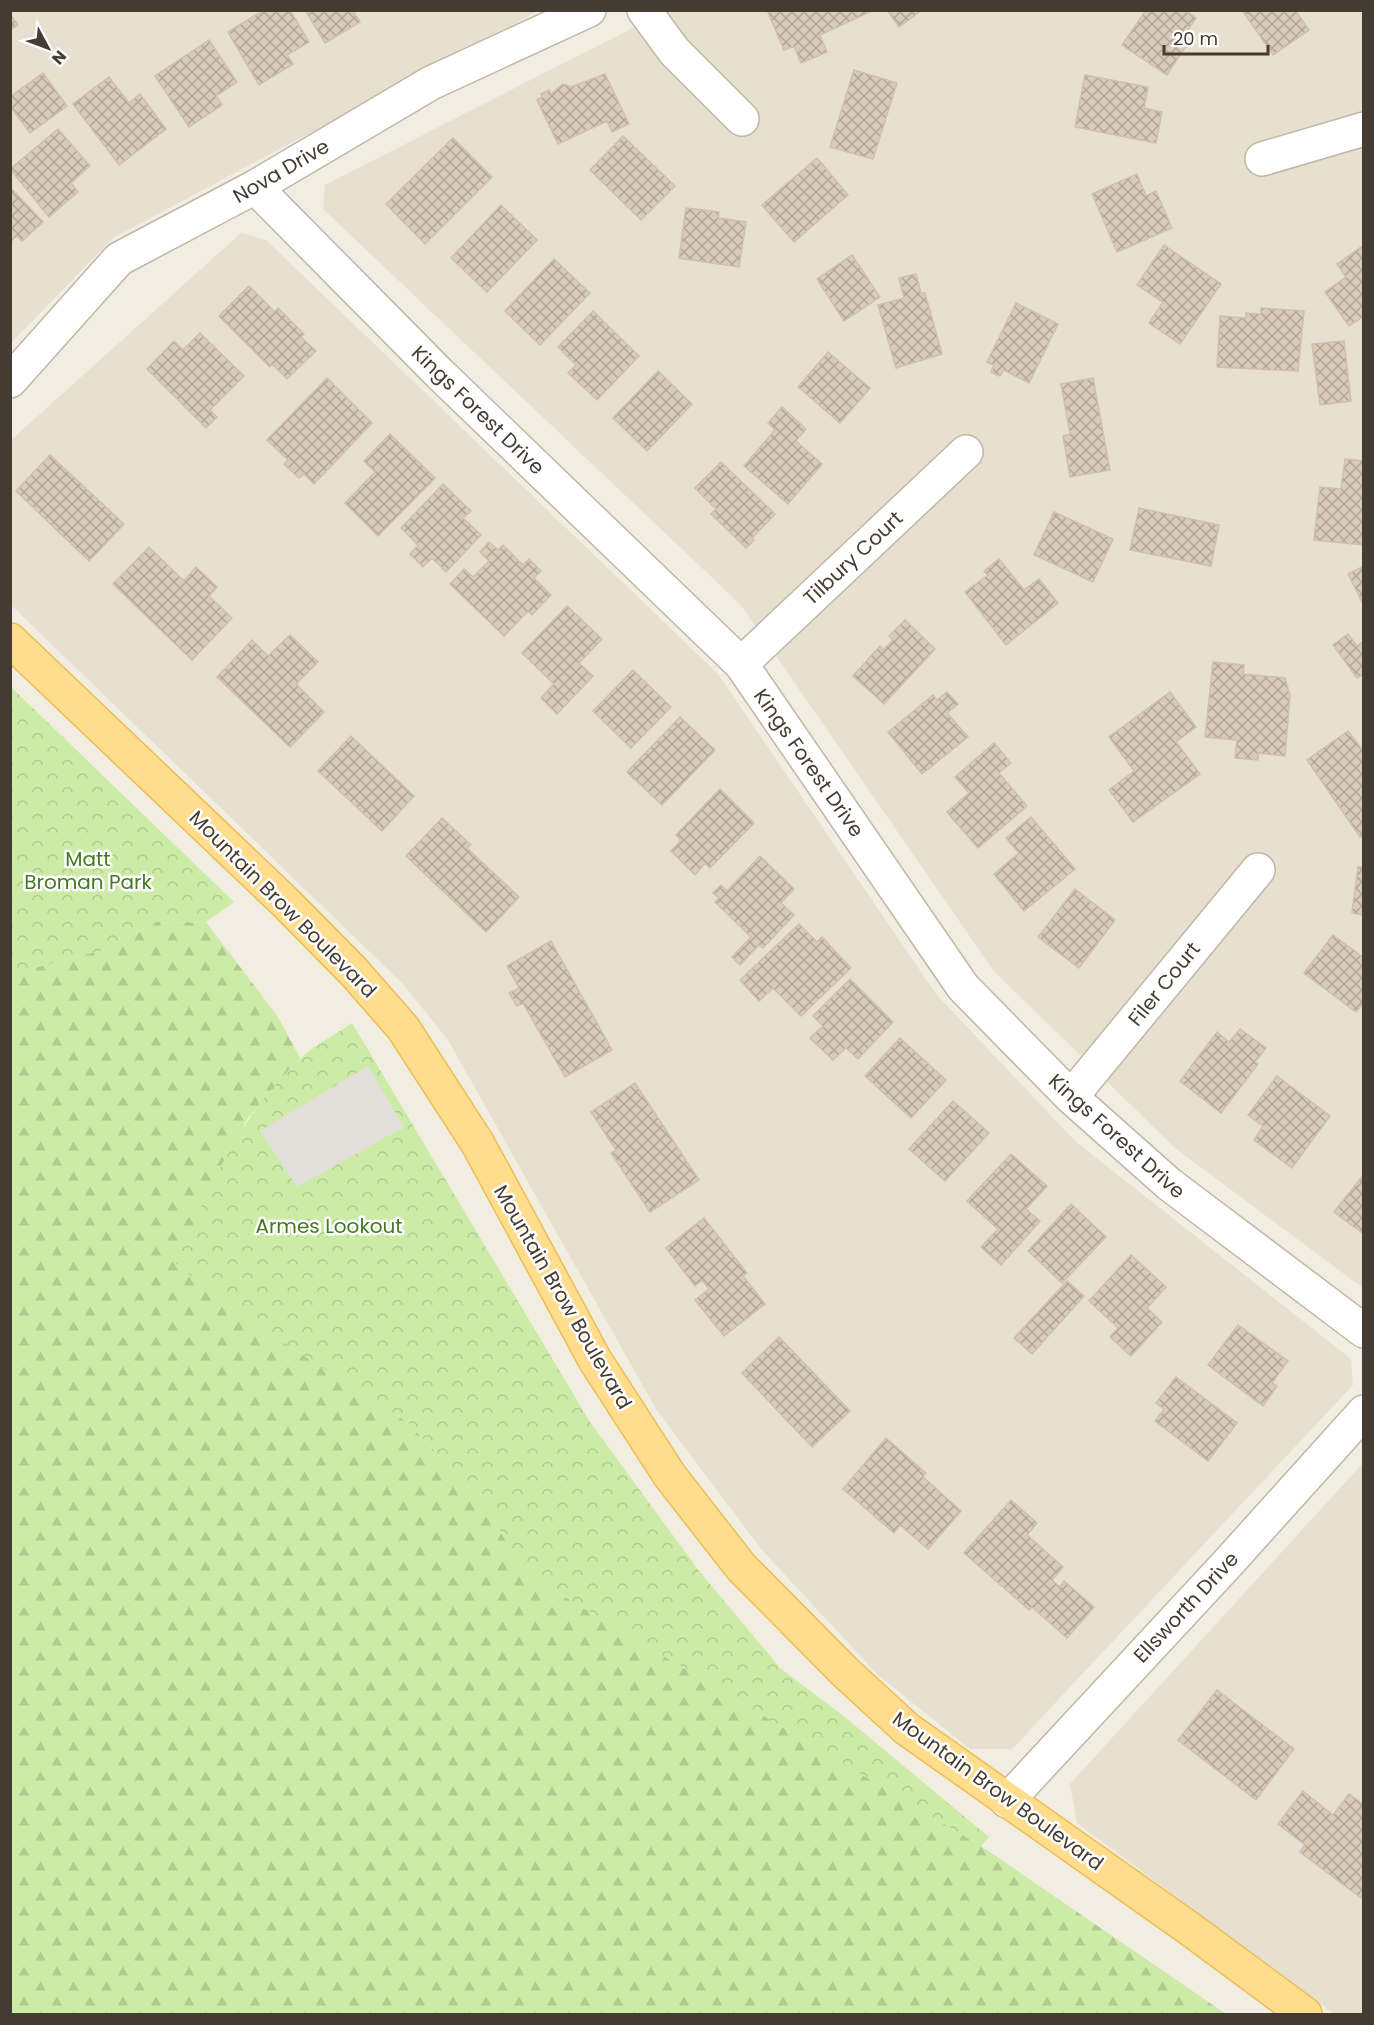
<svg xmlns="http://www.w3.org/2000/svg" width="1374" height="2025" font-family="Poppins,sans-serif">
	<defs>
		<pattern id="forest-firs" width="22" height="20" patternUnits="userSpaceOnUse" patternTransform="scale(1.5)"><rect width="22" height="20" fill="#cceba6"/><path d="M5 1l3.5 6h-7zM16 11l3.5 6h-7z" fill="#b0ca8f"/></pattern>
		<pattern id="park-crowns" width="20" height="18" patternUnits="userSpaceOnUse" patternTransform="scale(1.5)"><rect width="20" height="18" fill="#cceba6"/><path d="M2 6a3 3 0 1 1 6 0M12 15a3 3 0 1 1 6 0" fill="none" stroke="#b0ca8f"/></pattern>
		<pattern id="building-cross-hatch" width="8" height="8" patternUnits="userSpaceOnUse" patternTransform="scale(1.5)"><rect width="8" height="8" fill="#d8cbb9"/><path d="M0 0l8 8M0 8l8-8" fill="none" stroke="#b1a697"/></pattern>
	</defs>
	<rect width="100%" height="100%" fill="#f2ede1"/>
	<path fill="#e7dfcf" d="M11 11H538L113 238 11 343Z
		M666 11H1363V1288L1175 1148 993 970 741 605 323 209 325 185Z
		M241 233 266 240 718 674 936 994 1075 1141 1351 1359 1353 1385 1012 1749H970L878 1675 762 1550 656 1409 448 1040 402 983 11 605 10 441Z
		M1363 1463V2014H1334L1077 1823 1070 1784Z"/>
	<path fill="url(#forest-firs)" d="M206 922 278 1017 300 1058 247 1119 176 1264 235 1311 407 1422 478 1496 527 1574 981 1846 1226 2014H11V974L103 950 156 923Z"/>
	<path fill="url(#park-crowns)" d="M10 687H11L234 902 206 922 156 923 103 950 11 974Z
		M352 1023 590 1422 699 1571 781 1669 841 1714 989 1837 981 1846 527 1574 478 1496 407 1422 235 1311 176 1264C209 1188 238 1118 299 1060 314 1045 335 1035 352 1023Z"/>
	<path fill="#e2dfdb" d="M368 1066 404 1127 297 1187 260 1131Z"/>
	<path fill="url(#building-cross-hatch)" stroke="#d0c0a9" stroke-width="1.5" d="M264 10H290L309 42 287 55 293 64 259 85 228 32Z
		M305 10H357L354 13 360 22 325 43Z
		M767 10H869L870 12 820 35 827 52 801 63 794 46 784 50Z
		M887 10H922L899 27Z
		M1146 10H1185L1196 18 1184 36 1190 40 1167 75 1122 45Z
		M1242 10H1295L1309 30 1273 55Z
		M10 14 18 25 10 30Z
		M209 40 237 82 216 96 222 105 189 127 155 76Z
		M854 70 897 83 873 159 830 147Z
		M43 73 67 106 30 133 10 106V97Z
		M605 74 629 124 612 132 607 121 558 144 537 100 542 97 541 94 549 90 551 94 563 84 571 87Z
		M1085 75 1148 87 1144 108 1162 112 1156 143 1075 127Z
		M109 77 129 103 140 94 166 129 119 165 73 104Z
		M58 129 90 166 71 183 78 192 49 217 10 169Z
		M623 136 675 186 641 220 590 170Z
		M453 138 492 177 425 244 386 204Z
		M817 158 848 195 794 242 762 205Z
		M1137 174 1146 196 1156 191 1172 228 1117 252 1092 194Z
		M10 187 43 222 22 241 17 236 10 242Z
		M501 205 537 240 487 292 451 258Z
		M686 208 719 212 718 218 746 222 739 267 679 258Z
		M1164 245 1221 284 1180 344 1149 323 1163 302 1137 285Z
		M1364 245V316L1349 326 1325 292 1346 277 1337 264Z
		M852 255 880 297 844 321 817 279Z
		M554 259 590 293 540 345 505 311Z
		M916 274 921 293H925L942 354 896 368 878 305 904 298 899 278Z
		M249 286 275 312 278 308 304 334 301 337 316 351 287 379 272 364 270 367 219 316Z
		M1016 303 1058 324 1029 383 1004 370 1000 376 991 372 994 365 987 362Z
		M1261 308 1304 311 1298 371 1217 367 1220 316 1246 318V313L1261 314Z
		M593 311 639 356 597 400 568 373 576 365 558 347Z
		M200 333 244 376 210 410 217 417 206 428 147 369 174 341 183 350Z
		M1344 341 1351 401 1320 405 1312 344Z
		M828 352 870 388 840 423 798 387Z
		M658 371 692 404 647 451 613 418Z
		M327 378 372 423 314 484 304 474 299 478 284 464 288 460 267 440Z
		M1093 378 1110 470 1070 477 1063 436 1070 434 1061 384Z
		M782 407 806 429 796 441 822 464 788 504 744 466 775 430 768 423Z
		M390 434 435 478 378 536 345 503 375 472 364 461Z
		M50 455 124 524 89 561 16 491Z
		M1345 459 1364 461V545L1314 540 1320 487 1341 489Z
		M721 462 775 514 752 538 754 540 746 548 711 514 716 509 695 488Z
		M443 484 471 511 463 518 481 535 446 572 432 558 423 567 410 554 418 545 401 528Z
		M1139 508 1219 525 1211 566 1130 550Z
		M1054 512 1113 539 1093 582 1034 555Z
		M489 542 498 550 503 545 523 565 529 559 541 571 534 578 551 595 532 615 528 611 504 636 450 584 464 569 473 577 489 561 480 552Z
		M149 547 184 581 196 567 217 587 209 596 232 618 192 660 113 584Z
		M999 559 1024 590 1039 579 1058 603 1006 645 965 592 988 575 984 571Z
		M1364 566V606L1348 574Z
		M567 606 602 639 579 663 593 676 557 714 541 698 554 684 522 653Z
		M905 620 935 649 884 704 853 676 880 646 883 650 893 640 889 636Z
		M1348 634 1357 646 1364 641V674L1357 678 1333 645Z
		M290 635 318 662 296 684 324 712 290 747 217 677 252 640 268 656Z
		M1213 662 1244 665 1243 674 1285 678 1290 695 1285 756 1258 753V760L1235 758 1237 740 1205 737Z
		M633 670 671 707 631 748 593 711Z
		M947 692 958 704 947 713 968 737 922 774 888 732 933 695 937 700Z
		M1170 692 1196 727 1176 742 1200 774 1133 822 1109 790 1134 771 1109 737Z
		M680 717 715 750 662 805 627 772Z
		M1348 731 1364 752V834L1360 837 1307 760Z
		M351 736 414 796 382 831 318 771Z
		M994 743 1011 763 999 773 1027 806 978 848 947 812 969 793 955 777Z
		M720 789 754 823 710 868 705 863 695 875 671 851 681 840 676 835Z
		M1031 817 1075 869 1024 911 994 874 1019 853 1006 838Z
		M442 818 471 845 467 848 519 897 486 932 406 856Z
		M760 856 794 889 781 903 794 915 763 948 759 945 740 965 732 957 751 937 715 902 719 898 713 893 721 885 727 891Z
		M1358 867H1364V915L1352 913Z
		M1075 889 1115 920 1079 968 1038 937Z
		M799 924 817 942 822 937 851 968 801 1016 773 988 759 1001 740 980Z
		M1333 935 1364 958V1002L1356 1012 1304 973Z
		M551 941 612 1050 565 1077 523 1003 517 1006 509 993 519 988 507 966Z
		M850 979 893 1022 858 1059 846 1048 833 1060 810 1038 823 1026 813 1016Z
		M1240 1029 1266 1048 1255 1062 1258 1064 1221 1113 1180 1081 1217 1032 1229 1042Z
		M900 1038 946 1080 911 1118 865 1076Z
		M1277 1076 1330 1116 1292 1168 1254 1140 1263 1126 1248 1115Z
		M635 1083 699 1180 650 1212 611 1153 616 1150 591 1112Z
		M953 1101 989 1133 945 1181 909 1149Z
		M1011 1154 1047 1186 1026 1209 1040 1221 1001 1265 981 1247 998 1229 967 1201Z
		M1364 1174V1234L1334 1212Z
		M1071 1204 1106 1237 1062 1283 1028 1251Z
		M704 1218 747 1273 743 1276 765 1304 724 1336 695 1300 709 1289 702 1280 695 1286 666 1248Z
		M1131 1255 1166 1287 1147 1308 1162 1322 1131 1356 1110 1337 1118 1328 1089 1301Z
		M1067 1281 1084 1296 1032 1354 1014 1338Z
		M1238 1325 1288 1361 1272 1383 1277 1386 1263 1406 1208 1365Z
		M779 1337 850 1411 812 1447 742 1373Z
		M1176 1377 1237 1423 1208 1461 1155 1421 1164 1409 1156 1403Z
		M886 1438 926 1473 923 1477 961 1511 928 1549 900 1525 894 1533 843 1489Z
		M1011 1500 1037 1523 1027 1535 1063 1567 1052 1580 1060 1587 1064 1581 1094 1607 1067 1638 1032 1607 1029 1610 964 1553Z
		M1217 1690 1294 1749 1256 1800 1178 1740Z
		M1303 1791 1333 1815 1349 1794 1364 1805V1900L1300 1852 1305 1845 1278 1824Z"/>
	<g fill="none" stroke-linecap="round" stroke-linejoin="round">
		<defs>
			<path id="minor" d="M644 10 674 51 742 119
				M1262 159 1364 129
				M255 187 440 374 741 664 963 987 1071 1097 1169 1184 1364 1331
				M10 381 119 259 255 187 431 83 589 10
				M741 664 966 452
				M1071 1097 1258 870
				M1007 1801 1228 1563 1364 1412"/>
			<path id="major" d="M10 640 287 904 354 972 403 1028 478 1144 595 1360 670 1476 741 1567 845 1672 907 1729 1190 1929 1305 2014"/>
		</defs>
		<use href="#minor" stroke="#c1b7a6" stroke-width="36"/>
		<use href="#major" stroke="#ecbd55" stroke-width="36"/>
		<use href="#minor" stroke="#fff" stroke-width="33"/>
		<use href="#major" stroke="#ffdd8d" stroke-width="33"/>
	</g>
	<g text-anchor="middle" stroke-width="5" stroke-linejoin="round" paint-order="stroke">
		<g font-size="20" fill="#443c32" stroke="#fff">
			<text transform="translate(281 171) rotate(-30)" y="7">Nova Drive</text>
			<text transform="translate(478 410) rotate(44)" y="7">Kings Forest Drive</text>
			<text transform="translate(853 558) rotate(-43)" y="7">Tilbury Court</text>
			<text transform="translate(809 763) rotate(55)" y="7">Kings Forest Drive</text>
			<text transform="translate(283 904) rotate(45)" y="7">Mountain Brow Boulevard</text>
			<text transform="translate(1164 984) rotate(-51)" y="7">Filer Court</text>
			<text transform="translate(1117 1136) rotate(42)" y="7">Kings Forest Drive</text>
			<text transform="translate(563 1297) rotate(60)" y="7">Mountain Brow Boulevard</text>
			<text transform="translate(1186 1607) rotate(-47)" y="7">Ellsworth Drive</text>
			<text transform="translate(998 1791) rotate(36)" y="7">Mountain Brow Boulevard</text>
		</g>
		<g font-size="20" fill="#447922" stroke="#fff">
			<text x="88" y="866">Matt<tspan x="88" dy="23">Broman Park</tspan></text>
			<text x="329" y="1233">Armes Lookout</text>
		</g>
	</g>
	<rect width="1374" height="2025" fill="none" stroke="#443c32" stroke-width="24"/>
	<g transform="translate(48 48) rotate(131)" stroke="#ffffff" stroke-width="4.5" paint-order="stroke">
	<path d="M0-4.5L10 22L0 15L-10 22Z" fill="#443c32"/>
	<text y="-9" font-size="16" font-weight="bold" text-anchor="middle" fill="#443c32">N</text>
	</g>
	<path d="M1164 45v9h104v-9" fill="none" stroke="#443c32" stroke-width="3"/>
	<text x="1173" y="45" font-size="18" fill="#443c32" stroke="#ffffff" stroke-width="4.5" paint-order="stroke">20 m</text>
</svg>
